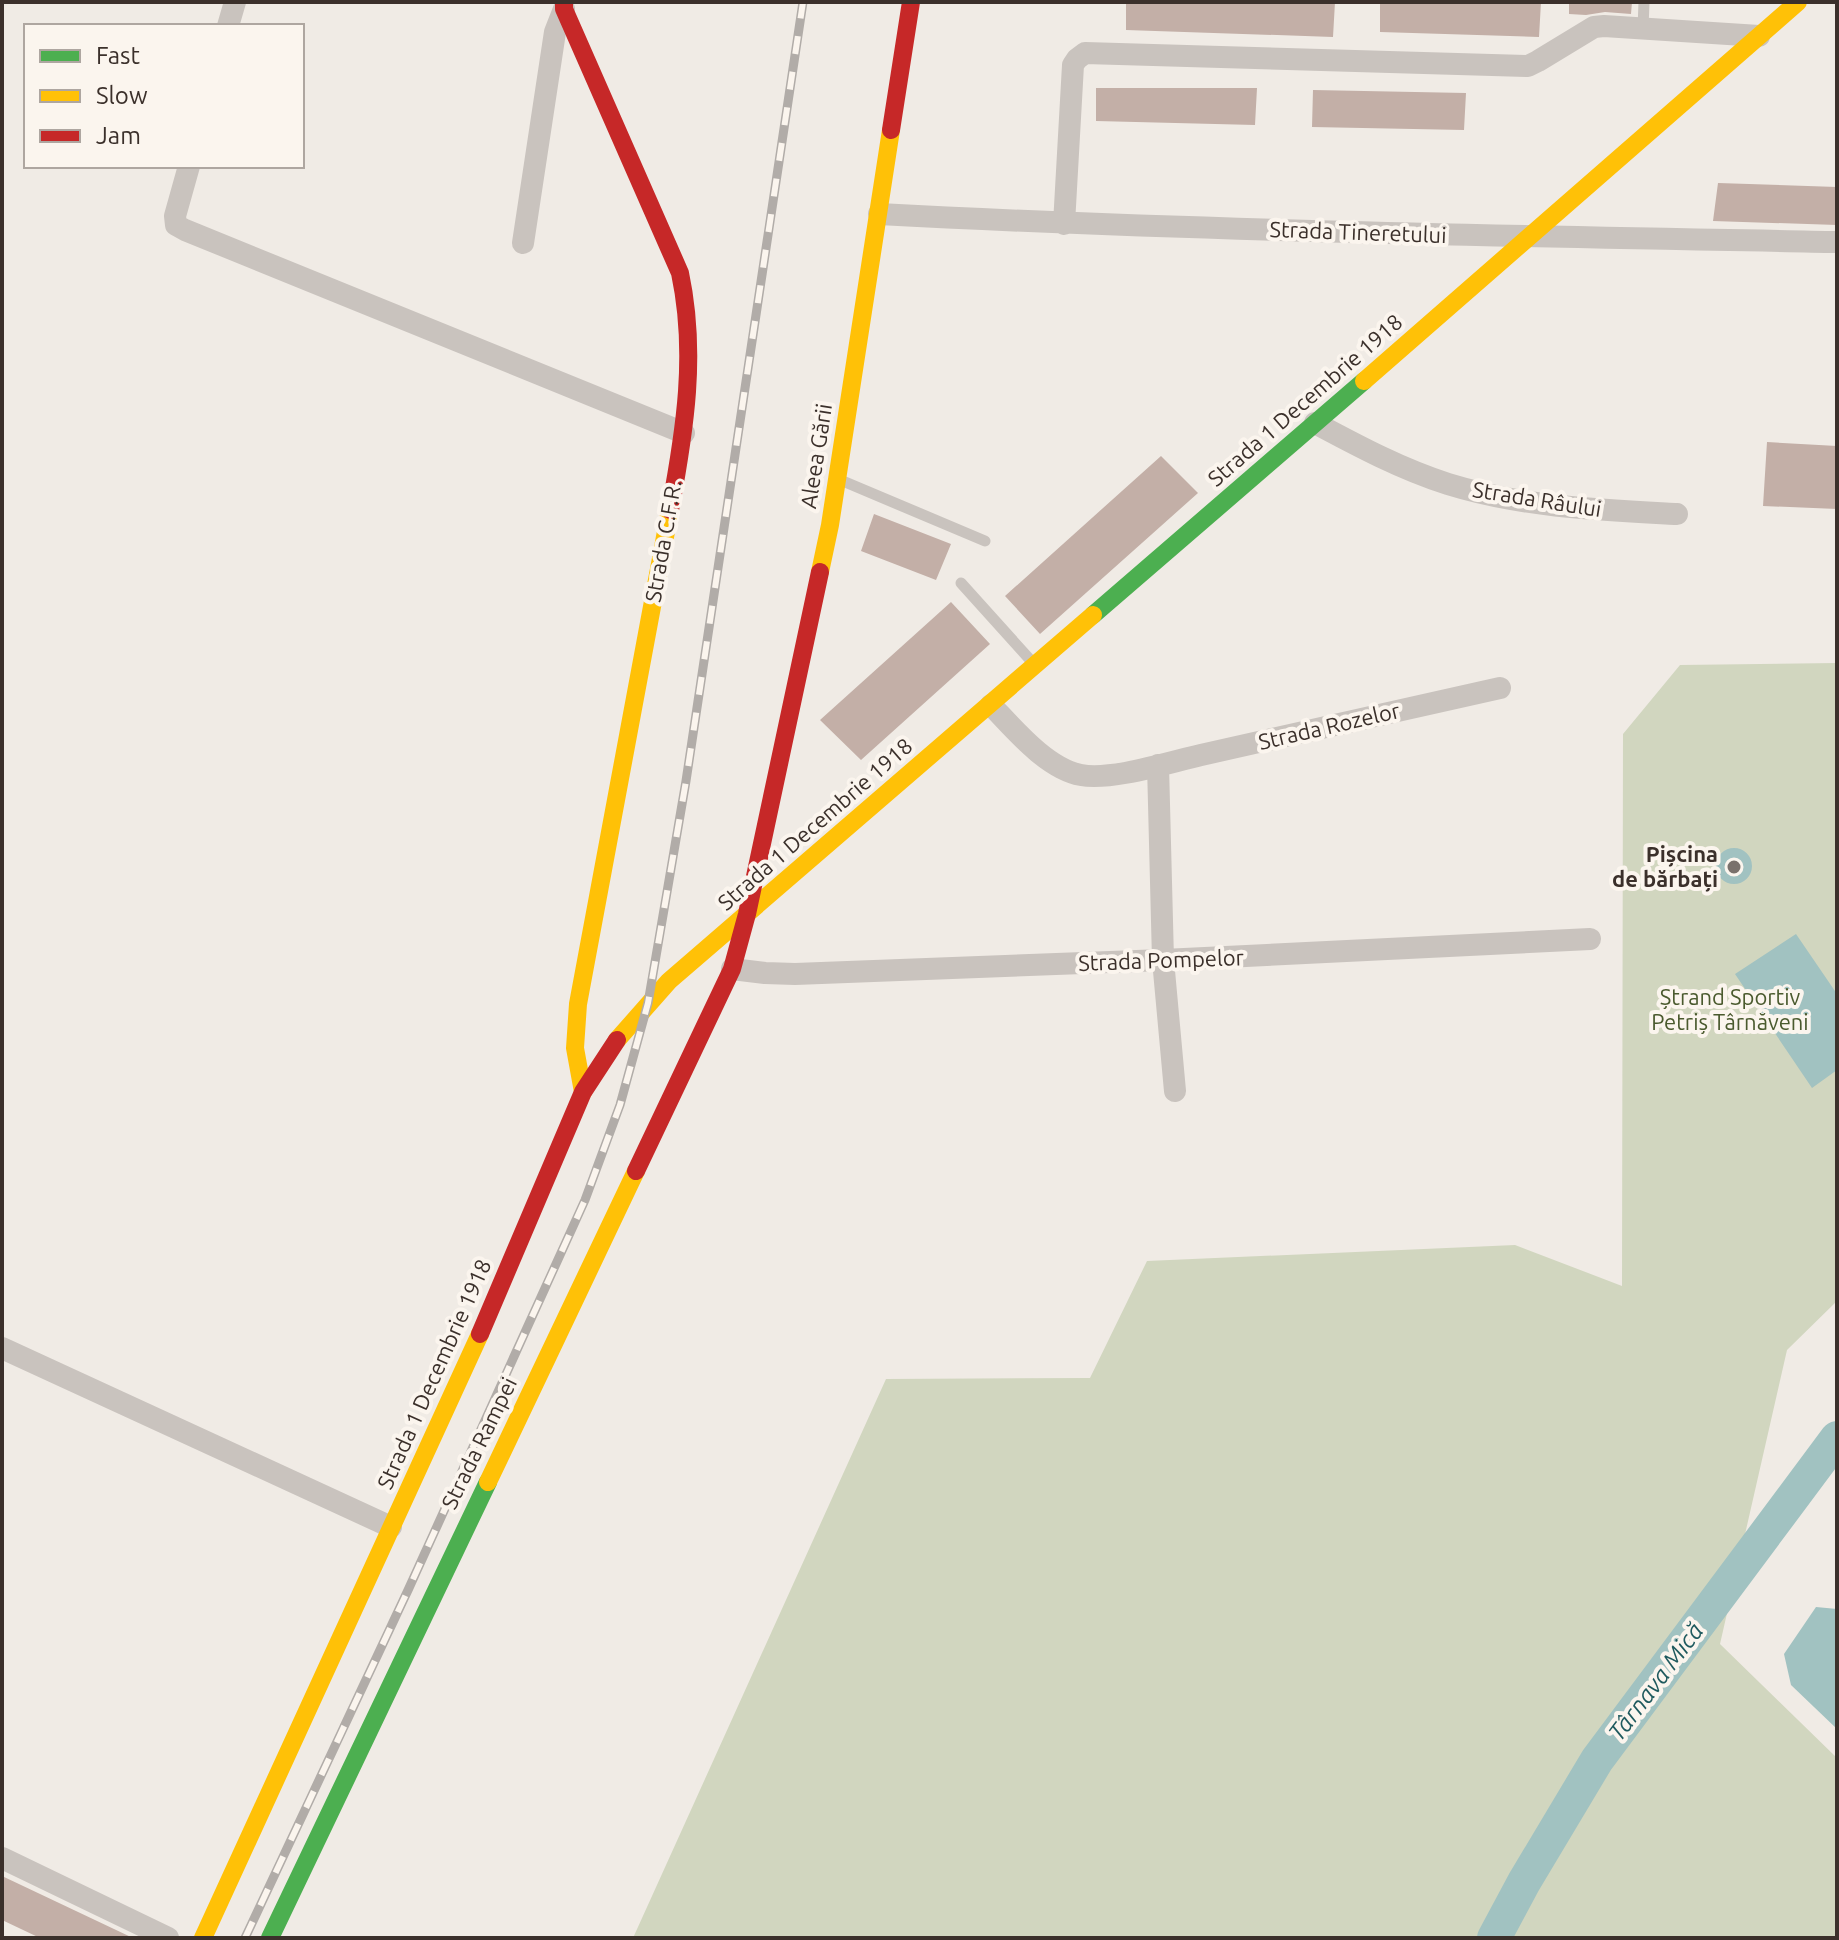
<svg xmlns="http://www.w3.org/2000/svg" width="1839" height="1940" font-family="Ubuntu,sans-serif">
	<rect width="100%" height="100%" fill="#f0ebe5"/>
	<path fill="#d1d6bf" d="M1837 663V1301L1787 1350 1720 1644 1837 1758V1938H633L886 1379 1090 1378 1147 1261 1515 1245 1622 1286 1623 734 1680 665Z"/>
	<path fill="#a1c2c1" d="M1716 866a18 18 0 1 1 36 0a18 18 0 1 1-36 0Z
		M1796 934 1837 994V1070L1812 1088 1735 974Z
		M1816 1607 1837 1609V1729L1791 1685 1784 1654Z"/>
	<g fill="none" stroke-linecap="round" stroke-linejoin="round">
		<path stroke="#a1c2c1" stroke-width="34" d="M1494 1938 1524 1882 1597 1760 1837 1438"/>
	</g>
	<path fill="#c3afa7" d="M1126 2H1335L1333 37 1126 30Z
		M1380 2H1541L1539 37 1380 32Z
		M1569 2H1632L1631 14 1605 12 1586 15 1569 14Z
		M1096 88H1257L1255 125 1096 121Z
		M1313 90 1466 93 1464 130 1312 127Z
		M1718 183 1837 187V225L1713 221Z
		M1767 442 1837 446V509L1763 506Z
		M1161 456 1198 493 1040 634 1005 596Z
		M874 514 951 544 936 580 861 551Z
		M951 602 990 644 861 760 820 720Z
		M2 1876 133 1938H40L2 1920Z"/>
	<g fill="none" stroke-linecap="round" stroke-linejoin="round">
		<path stroke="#c9c3be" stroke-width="11" d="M1643 29 1644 2
			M838 479 985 541
			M961 583 1033 663"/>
		<path stroke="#c9c3be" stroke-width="22" d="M228 26 235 2
			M189 166 175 216 176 225 185 230 684 433
			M879 214C1198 231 1518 236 1837 242
			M1064 224 1073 65 1077 59 1085 53 1528 66 1538 61 1594 27 1604 26 1759 36
			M523 243 555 32 564 9
			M1315 423C1358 446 1401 469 1448 484 1522 507 1600 510 1677 514
			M991 705C1014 729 1047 769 1081 775 1111 781 1170 762 1201 755 1301 733 1400 710 1500 688
			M1158 765 1163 960 1175 1091
			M732 969 765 973 795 974 1163 960 1590 939
			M2 1348 391 1527
			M2 1858 168 1938"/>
		<path stroke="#4caf50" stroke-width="18" d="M1093 615 1364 381
			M270 1938 488 1482"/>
		<path stroke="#ffc107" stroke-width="18" d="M1364 381 1798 2
			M820 572 830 525 891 130
			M617 1040 669 981 1093 615
			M583 1092 575 1048 578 1004 670 510
			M488 1482 636 1171
			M203 1938 480 1334"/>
		<path stroke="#c62828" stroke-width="18" d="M564 2V9L680 273C697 353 685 430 670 510
			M891 130 911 2
			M636 1171 732 969 747 914 820 572
			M480 1334 583 1092 617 1040"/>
		<defs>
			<path id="rail" d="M245 1938 409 1588 585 1200 620 1105 648 1003 686 781 803 2"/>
		</defs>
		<use href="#rail" stroke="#b1aca8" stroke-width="9"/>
		<use href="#rail" stroke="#fbf5ee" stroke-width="6" stroke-dasharray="18" stroke-linecap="butt"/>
	</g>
	<circle fill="#7a716c" stroke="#fbf5ee" stroke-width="3" cx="1734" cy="867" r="8"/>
	<g text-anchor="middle" stroke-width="8" stroke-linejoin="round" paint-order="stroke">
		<g font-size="22" fill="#3b302b" stroke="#fbf5ee">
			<text transform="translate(1358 232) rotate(2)" y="8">Strada Tineretului</text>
			<text transform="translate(1305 400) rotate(-41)" y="8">Strada 1 Decembrie 1918</text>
			<text transform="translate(816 456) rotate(-81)" y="8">Aleea Gării</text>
			<text transform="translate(1537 499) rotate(9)" y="8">Strada Râului</text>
			<text transform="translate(663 541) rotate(-80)" y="8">Strada C.F.R.</text>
			<text transform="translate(1329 726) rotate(-13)" y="8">Strada Rozelor</text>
			<text transform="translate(815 824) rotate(-41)" y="8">Strada 1 Decembrie 1918</text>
			<text transform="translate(1161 960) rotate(-2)" y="8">Strada Pompelor</text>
			<text transform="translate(434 1374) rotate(-66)" y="8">Strada 1 Decembrie 1918</text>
			<text transform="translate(479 1443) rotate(-64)" y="8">Strada Rampei</text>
		</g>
		<g font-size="22" font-weight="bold" fill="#3b302b" stroke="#fbf5ee" text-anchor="end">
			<text x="1718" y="862">Pișcina<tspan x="1718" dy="25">de bărbați</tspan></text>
		</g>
		<g font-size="22" fill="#4a5a2e" stroke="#fbf5ee">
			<text x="1730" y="1005">Ștrand Sportiv<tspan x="1730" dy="25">Petriș Târnăveni</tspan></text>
		</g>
		<g font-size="24" font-style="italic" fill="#1f5a5e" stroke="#fbf5ee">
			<text transform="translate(1656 1682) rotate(-53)" y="8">Târnava Mică</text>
		</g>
	</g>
	<rect width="1839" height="1940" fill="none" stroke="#3b302b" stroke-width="8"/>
	<rect x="24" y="24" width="280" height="144" fill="#fbf5ee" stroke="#aea6a0" stroke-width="2"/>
	<rect x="40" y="50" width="40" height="12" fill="#4caf50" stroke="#aea6a0" stroke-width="2"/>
	<text x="96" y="64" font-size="24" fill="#3b302b">Fast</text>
	<rect x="40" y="90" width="40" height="12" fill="#ffc107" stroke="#aea6a0" stroke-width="2"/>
	<text x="96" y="104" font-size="24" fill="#3b302b">Slow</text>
	<rect x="40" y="130" width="40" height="12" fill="#c62828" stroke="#aea6a0" stroke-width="2"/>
	<text x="96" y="144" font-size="24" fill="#3b302b">Jam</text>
</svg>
